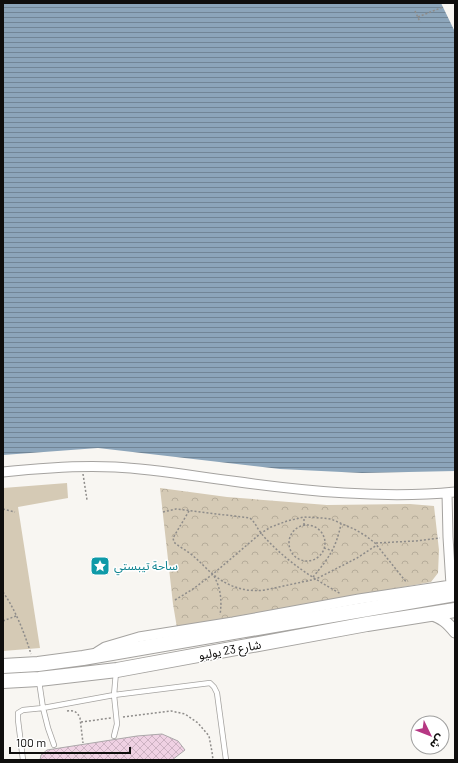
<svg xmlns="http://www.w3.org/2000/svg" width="458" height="763" font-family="Barlow,'Noto Sans Arabic',sans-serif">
	<defs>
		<pattern id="park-crowns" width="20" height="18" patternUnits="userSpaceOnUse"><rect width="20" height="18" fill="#d5cab5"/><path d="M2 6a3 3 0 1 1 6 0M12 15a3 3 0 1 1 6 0" fill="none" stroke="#b6ac9a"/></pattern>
		<pattern id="water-rules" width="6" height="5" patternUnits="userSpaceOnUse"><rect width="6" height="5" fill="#8ca5ba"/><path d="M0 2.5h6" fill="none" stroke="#718596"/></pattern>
		<pattern id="building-cross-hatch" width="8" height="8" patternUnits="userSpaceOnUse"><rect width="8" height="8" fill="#efd1e3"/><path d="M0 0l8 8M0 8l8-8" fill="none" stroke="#ccb2c2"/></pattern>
	</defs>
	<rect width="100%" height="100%" fill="#f8f6f2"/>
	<path fill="url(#park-crowns)" d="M160 488 227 497 327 505 410 504 434 506 439 550 438 573 431 582 177 628 173 604Z"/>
	<path fill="#d5cab5" d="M67 483 68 498 18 507 40 648 3 651V488Z"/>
	<path fill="url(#water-rules)" d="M3 3H441L455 32V471L362 473 280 469 98 448 3 455Z"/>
	<path fill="url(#building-cross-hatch)" stroke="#aca8aa" d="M162 734 178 741 185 750 172 760H40L41 755 47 750 137 736Z"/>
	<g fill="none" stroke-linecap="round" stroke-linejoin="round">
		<defs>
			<path id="service" d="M39 681 43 708 48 728 54 745
				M114 736 117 724 114 695 116 672
				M23 760 18 720V713L23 710 43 708 114 695 210 683 214 687 217 693 226 760"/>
			<path id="minor" d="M3 472C40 468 77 465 115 467 154 469 193 476 232 481 304 491 383 499 455 492
				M447 493 448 537 451 585H455
				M97 652 105 647 139 637 233 622 359 599 451 585"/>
			<path id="tertiary" d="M430 614C442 618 447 622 455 632"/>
			<path id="primary" d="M3 666 38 664 83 658 455 594
				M3 681 39 679 117 670 367 624 455 610"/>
		</defs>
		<use href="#service" stroke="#a5a3a0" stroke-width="6"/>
		<use href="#minor" stroke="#a5a3a0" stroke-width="11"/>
		<use href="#tertiary" stroke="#a5a3a0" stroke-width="13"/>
		<use href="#primary" stroke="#a5a3a0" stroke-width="16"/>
		<path stroke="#8e8c8a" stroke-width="1.5" stroke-dasharray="2 2" stroke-linecap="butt" d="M415 11 420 22
			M418 17 443 7
			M83 474 87 500
			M3 509 15 512
			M189 511 173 538 174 542C179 547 186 550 192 555 197 559 201 563 206 568 222 584 242 593 265 590L316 579 357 558 377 545
			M163 512 176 509 250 518C255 522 257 528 261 533 264 537 268 541 272 545 292 565 316 580 341 594
			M304 525V517
			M289 543a18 18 0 1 1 36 0a18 18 0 1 1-36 0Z
			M376 543 415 541 440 538
			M324 548 333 551
			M214 576C221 589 222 601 220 615
			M313 577C329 558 336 548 341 524
			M3 592C16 611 24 632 31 654
			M175 600 193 589 213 574 261 533 271 527 287 521 304 517 322 518 331 519 354 529 366 536 375 543 407 583
			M3 621 16 616
			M67 711C73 710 77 711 80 718L83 743
			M123 717 171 711 185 714 198 723 209 736 212 752 213 760
			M81 722 111 718"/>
		<use href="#service" stroke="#fff" stroke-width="4.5"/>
		<use href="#minor" stroke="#fff" stroke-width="9"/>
		<use href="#tertiary" stroke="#fff" stroke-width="11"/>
		<use href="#primary" stroke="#fff" stroke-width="14"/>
	</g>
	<defs>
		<symbol id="sight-square" viewBox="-11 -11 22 22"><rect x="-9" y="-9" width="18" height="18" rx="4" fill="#0f9aa8" stroke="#fff"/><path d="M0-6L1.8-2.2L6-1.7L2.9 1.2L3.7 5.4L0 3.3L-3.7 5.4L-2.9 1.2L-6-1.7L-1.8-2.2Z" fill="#fff"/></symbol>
	</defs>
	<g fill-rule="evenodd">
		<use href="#sight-square" x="89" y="555" width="22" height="22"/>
	</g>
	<g text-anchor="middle" stroke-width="3" stroke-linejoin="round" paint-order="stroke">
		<g font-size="12" fill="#0d838f" stroke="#fff" text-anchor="start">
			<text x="114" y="570">ساحة تيبستي</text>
		</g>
		<g font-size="12" fill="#0f0e0d" stroke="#fff">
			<text transform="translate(230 650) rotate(-10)" y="4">شارع 23 يوليو</text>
		</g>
	</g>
	<rect width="458" height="763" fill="none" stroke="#0f0e0d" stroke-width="8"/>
	<g transform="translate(430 735) rotate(133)"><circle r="19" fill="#ffffff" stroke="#9f9f9e"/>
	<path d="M0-3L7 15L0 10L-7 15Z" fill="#b63783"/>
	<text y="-6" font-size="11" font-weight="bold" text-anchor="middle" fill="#0f0e0d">ش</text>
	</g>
	<path d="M10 747v6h120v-6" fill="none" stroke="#0f0e0d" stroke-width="2"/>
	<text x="16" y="747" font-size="12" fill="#0f0e0d" stroke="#ffffff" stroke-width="3" paint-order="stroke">100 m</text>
</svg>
